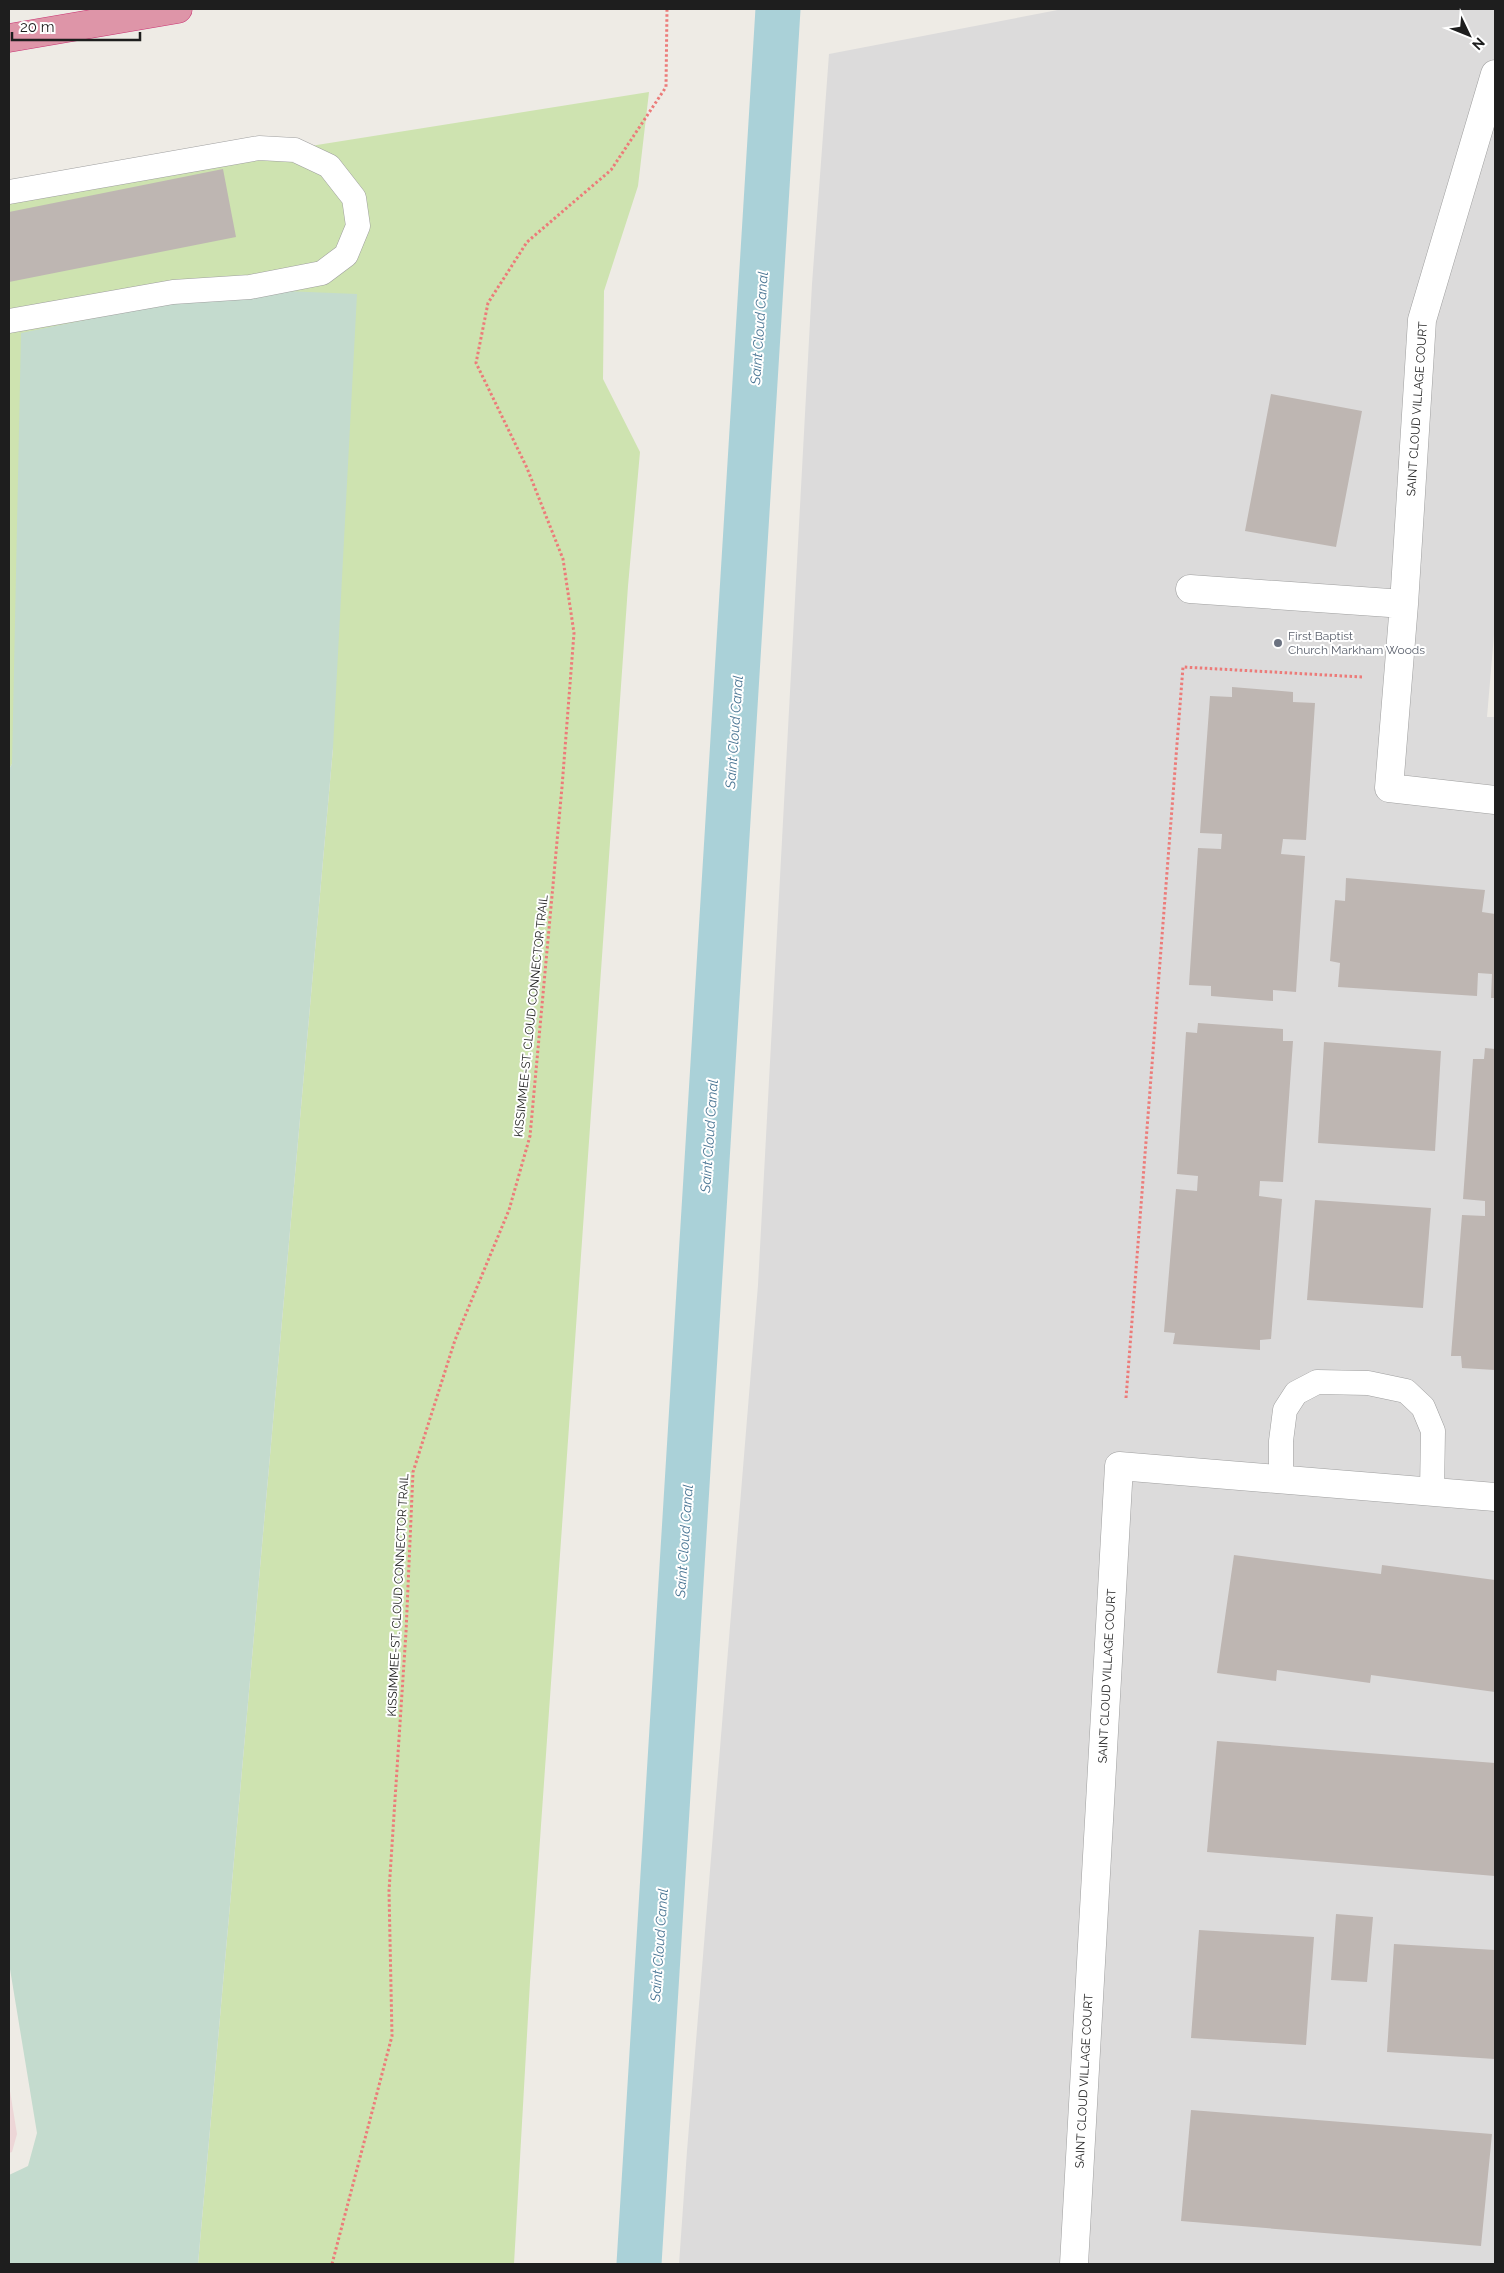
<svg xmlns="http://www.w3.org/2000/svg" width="1504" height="2273" font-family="Raleway,sans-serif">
	<rect width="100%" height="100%" fill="#eeebe5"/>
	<path fill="#dcdbdb" d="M1063 9H1495V623L1487 717H1495V2264H679L687 2151 758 1285 812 284 829 54Z"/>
	<path fill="#edd6d7" d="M9 2085 17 2134 12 2152 9 2153Z"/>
	<path fill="#cee3b0" d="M649 92 638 186 604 291 603 379 640 452 628 586 530 1982 514 2264H198L333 748 12 764 9 769V194Z"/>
	<path fill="#c4dbce" d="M239 289 357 294 333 748 198 2264H9V2175L28 2166 37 2133 9 1963V769L12 764 21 333Z"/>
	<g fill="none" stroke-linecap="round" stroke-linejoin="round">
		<path stroke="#aad1d8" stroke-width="45" d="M639 2264 778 9"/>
	</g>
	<path fill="#beb6b2" d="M223 169 236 237 9 282V212Z
		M1271 394 1362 411 1336 547 1245 531Z
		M1232 687 1293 692V702L1315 703 1306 840 1283 839 1281 854 1305 856 1296 992 1273 990V1001L1211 996V986L1189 985 1198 848 1221 849 1222 834 1200 833 1210 696 1232 697Z
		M1346 878 1485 890 1482 912 1495 914V998H1491L1492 974 1478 973 1477 996 1338 987 1340 963 1330 961 1335 900 1345 901Z
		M1198 1023 1283 1029V1041H1293L1283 1182 1260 1181 1259 1196 1282 1199 1271 1339 1260 1340V1350L1173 1344 1175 1333 1164 1332 1176 1189 1197 1191 1198 1176 1177 1174 1186 1032 1197 1033Z
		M1324 1042 1441 1051 1435 1151 1318 1143Z
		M1485 1048 1495 1049V1370L1462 1368 1461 1356H1451L1462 1215 1485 1216V1201L1463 1199 1473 1059H1484Z
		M1315 1200 1431 1208 1423 1308 1307 1300Z
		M1234 1555 1381 1574 1382 1565 1495 1580V1692L1371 1675 1370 1683 1277 1670 1276 1681 1217 1673Z
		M1217 1741 1495 1763V1876L1207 1852Z
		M1336 1914 1373 1917 1367 1982 1331 1980Z
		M1199 1930 1314 1937 1306 2045 1191 2038Z
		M1394 1944 1495 1950V2059L1387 2052Z
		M1191 2110 1492 2134 1481 2246 1181 2221Z"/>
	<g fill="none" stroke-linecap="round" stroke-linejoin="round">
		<defs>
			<path id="lane" d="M9 192 259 148 295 150 329 166 354 198 358 226 346 255 322 273 250 287 173 292 9 321
				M1281 1479V1441L1285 1410 1296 1393 1317 1382 1368 1383 1406 1391 1423 1407 1433 1431 1432 1491"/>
			<path id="street" d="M1495 74 1422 320 1404 604 1389 788 1495 800
				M1190 589 1404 604
				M1074 2264 1119 1466 1495 1497"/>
			<path id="highway" d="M9 38 178 9"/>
		</defs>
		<use href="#lane" stroke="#9f9f9f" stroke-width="25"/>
		<use href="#street" stroke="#9f9f9f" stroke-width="29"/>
		<use href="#highway" stroke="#c93574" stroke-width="29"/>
		<path stroke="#ec7b79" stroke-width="3" stroke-dasharray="2.5 2.5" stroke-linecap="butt" d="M1126 1398 1183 667 1362 677
			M332 2264 392 2036 389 1891 406 1632 413 1472 455 1340 509 1210 530 1136 562 787 574 633 563 559 527 468 476 363 488 303 527 242 611 170 666 87 667 9"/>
		<use href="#lane" stroke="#fff" stroke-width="24"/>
		<use href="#street" stroke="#fff" stroke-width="28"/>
		<use href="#highway" stroke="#de95a8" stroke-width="28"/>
	</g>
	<circle fill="#6b7280" stroke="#fff" stroke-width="2" cx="1278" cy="643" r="5"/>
	<g text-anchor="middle" stroke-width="4" stroke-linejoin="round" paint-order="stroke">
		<g font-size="12" fill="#1e1e1e" stroke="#fff">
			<text transform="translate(1417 409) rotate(-86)" y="4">SAINT CLOUD VILLAGE COURT</text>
			<text transform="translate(531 1016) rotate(-84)" y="4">KISSIMMEE-ST. CLOUD CONNECTOR TRAIL</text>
			<text transform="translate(398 1595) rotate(-87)" y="4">KISSIMMEE-ST. CLOUD CONNECTOR TRAIL</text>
			<text transform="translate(1107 1676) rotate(-87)" y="4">SAINT CLOUD VILLAGE COURT</text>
			<text transform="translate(1084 2081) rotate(-87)" y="4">SAINT CLOUD VILLAGE COURT</text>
		</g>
		<g font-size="12" fill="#5b616d" stroke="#fff" text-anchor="start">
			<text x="1288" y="640">First Baptist<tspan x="1288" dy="14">Church Markham Woods</tspan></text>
		</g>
		<g font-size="14" font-style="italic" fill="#4d7896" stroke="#fff">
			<text transform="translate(759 328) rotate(-86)" y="5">Saint Cloud Canal</text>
			<text transform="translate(734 732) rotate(-86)" y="5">Saint Cloud Canal</text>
			<text transform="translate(709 1136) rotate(-86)" y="5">Saint Cloud Canal</text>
			<text transform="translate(684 1541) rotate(-86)" y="5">Saint Cloud Canal</text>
			<text transform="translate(659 1945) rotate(-86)" y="5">Saint Cloud Canal</text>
		</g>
	</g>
	<rect width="1504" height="2273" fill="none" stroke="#1e1e1e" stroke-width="20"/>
	<g transform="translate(1469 35) rotate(133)" stroke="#ffffff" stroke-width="4" paint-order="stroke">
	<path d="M0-4L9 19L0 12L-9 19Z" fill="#1e1e1e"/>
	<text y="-8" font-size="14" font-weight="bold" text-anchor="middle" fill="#1e1e1e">N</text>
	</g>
	<path d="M12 32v8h128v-8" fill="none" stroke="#1e1e1e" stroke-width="2.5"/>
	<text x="20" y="32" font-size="15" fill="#1e1e1e" stroke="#ffffff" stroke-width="4" paint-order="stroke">20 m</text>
</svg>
